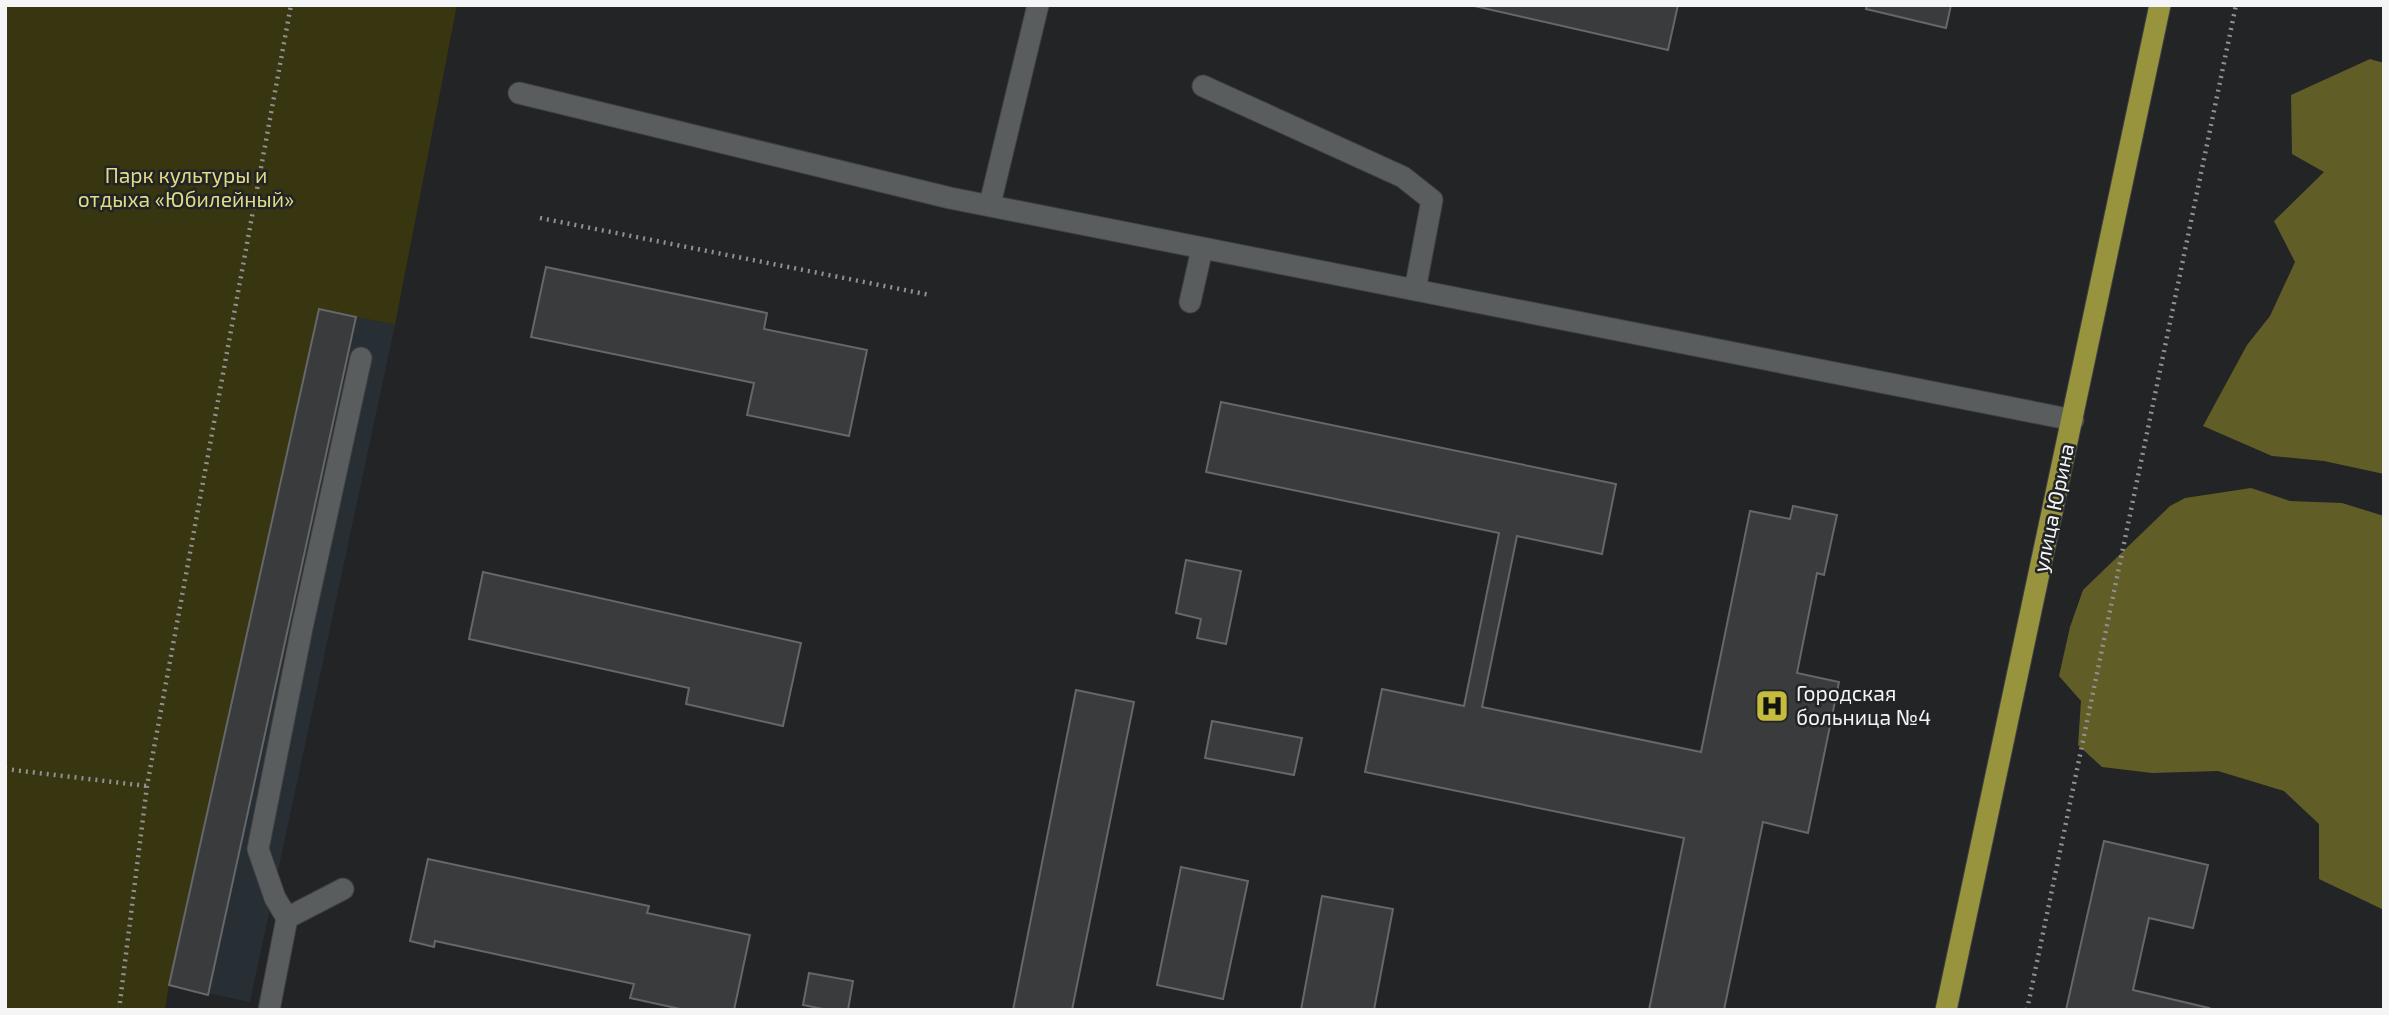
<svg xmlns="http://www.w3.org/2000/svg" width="2389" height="1015" font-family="'Exo 2',sans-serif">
	<rect width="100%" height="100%" fill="#222425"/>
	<path fill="#272e34" d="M319 309 395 325 250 1002 169 985Z"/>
	<path fill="#383511" d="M5 5H457L395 325 319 309 169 985 165 1010H5Z"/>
	<path fill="#615d27" d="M2370 59 2384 63V474L2324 461 2272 456 2203 426 2247 345 2270 316 2295 262 2274 221 2324 172 2292 154 2291 95Z
		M2251 488 2290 501 2342 503 2384 516V910L2319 879V824L2284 791 2218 771 2152 773 2102 767 2078 745 2081 701 2059 676 2070 627 2083 590 2170 506 2185 498Z"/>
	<path fill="#393b3d" stroke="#656769" stroke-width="2" d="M1470 5H1678L1668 50Z
		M1867 5H1951L1946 28 1866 9Z
		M546 267 767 313 764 329 867 350 849 436 747 415 754 383 531 337Z
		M319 309 356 317 208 995 169 985Z
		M1221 402 1616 484 1602 554 1517 536 1482 707 1701 752 1750 511 1790 519 1793 506 1837 515 1824 575 1817 573 1797 673 1839 682 1808 833 1763 822 1724 1010H1649L1684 838 1365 772 1382 689 1464 706 1499 533 1206 472Z
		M1186 560 1241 571 1226 644 1197 638 1201 619 1176 613Z
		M483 572 801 643 783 726 686 704 689 688 469 639Z
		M1076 690 1134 702 1072 1010H1013Z
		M1212 721 1302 738 1294 775 1205 758Z
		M2104 841 2208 865 2193 928 2149 918 2133 990 2209 1008 2208 1010H2066Z
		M428 859 649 906 647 913 750 935 734 1010H685L630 998 634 984 435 941 434 947 410 941Z
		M1181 867 1248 881 1223 999 1157 985Z
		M1322 896 1393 909 1374 1010H1301Z
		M809 973 853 981 848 1010H828L803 1005Z"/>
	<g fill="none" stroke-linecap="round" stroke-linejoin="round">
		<defs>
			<path id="minor" d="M1203 86 1403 177 1432 200 1415 290
				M519 93 950 198 2073 420
				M990 204 1038 5
				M1190 302 1202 249
				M287 918 275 898 258 849 302 628 361 358
				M287 918 343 889
				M269 1010 287 918"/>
			<path id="major" d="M1946 1010 2160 5"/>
		</defs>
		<use href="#minor" stroke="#3f4042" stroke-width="23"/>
		<use href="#major" stroke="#3f4042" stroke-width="23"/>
		<path stroke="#909192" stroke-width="4.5" stroke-dasharray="2 5" stroke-linecap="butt" d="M540 218 930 295
			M5 769 147 786
			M119 1010 147 786 291 5
			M2027 1010 2236 5"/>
		<use href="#minor" stroke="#5a5d5e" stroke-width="21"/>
		<use href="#major" stroke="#98943e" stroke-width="21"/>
	</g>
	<defs>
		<symbol id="hospital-square" viewBox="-11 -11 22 22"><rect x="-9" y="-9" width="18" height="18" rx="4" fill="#c5bc3d" stroke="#222425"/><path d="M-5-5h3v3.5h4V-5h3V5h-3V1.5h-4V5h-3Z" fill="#111"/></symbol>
	</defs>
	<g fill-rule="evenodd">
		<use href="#hospital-square" x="1753" y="687" width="38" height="38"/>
	</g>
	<g text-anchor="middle" stroke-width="5" stroke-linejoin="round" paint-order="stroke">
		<g font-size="21" fill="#e0db87" stroke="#222425">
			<text x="186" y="183">Парк культуры и<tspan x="186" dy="24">отдыха «Юбилейный»</tspan></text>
		</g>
		<g font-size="21" fill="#f4f5f6" stroke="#222425">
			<text transform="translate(2054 508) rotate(-78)" y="7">улица Юрина</text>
		</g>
		<g font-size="21" fill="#f4f5f6" stroke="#222425" text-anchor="start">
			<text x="1796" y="701">Городская<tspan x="1796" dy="24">больница №4</tspan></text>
		</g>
	</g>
	<rect width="2389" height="1015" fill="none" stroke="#f4f5f6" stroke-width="14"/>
</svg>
